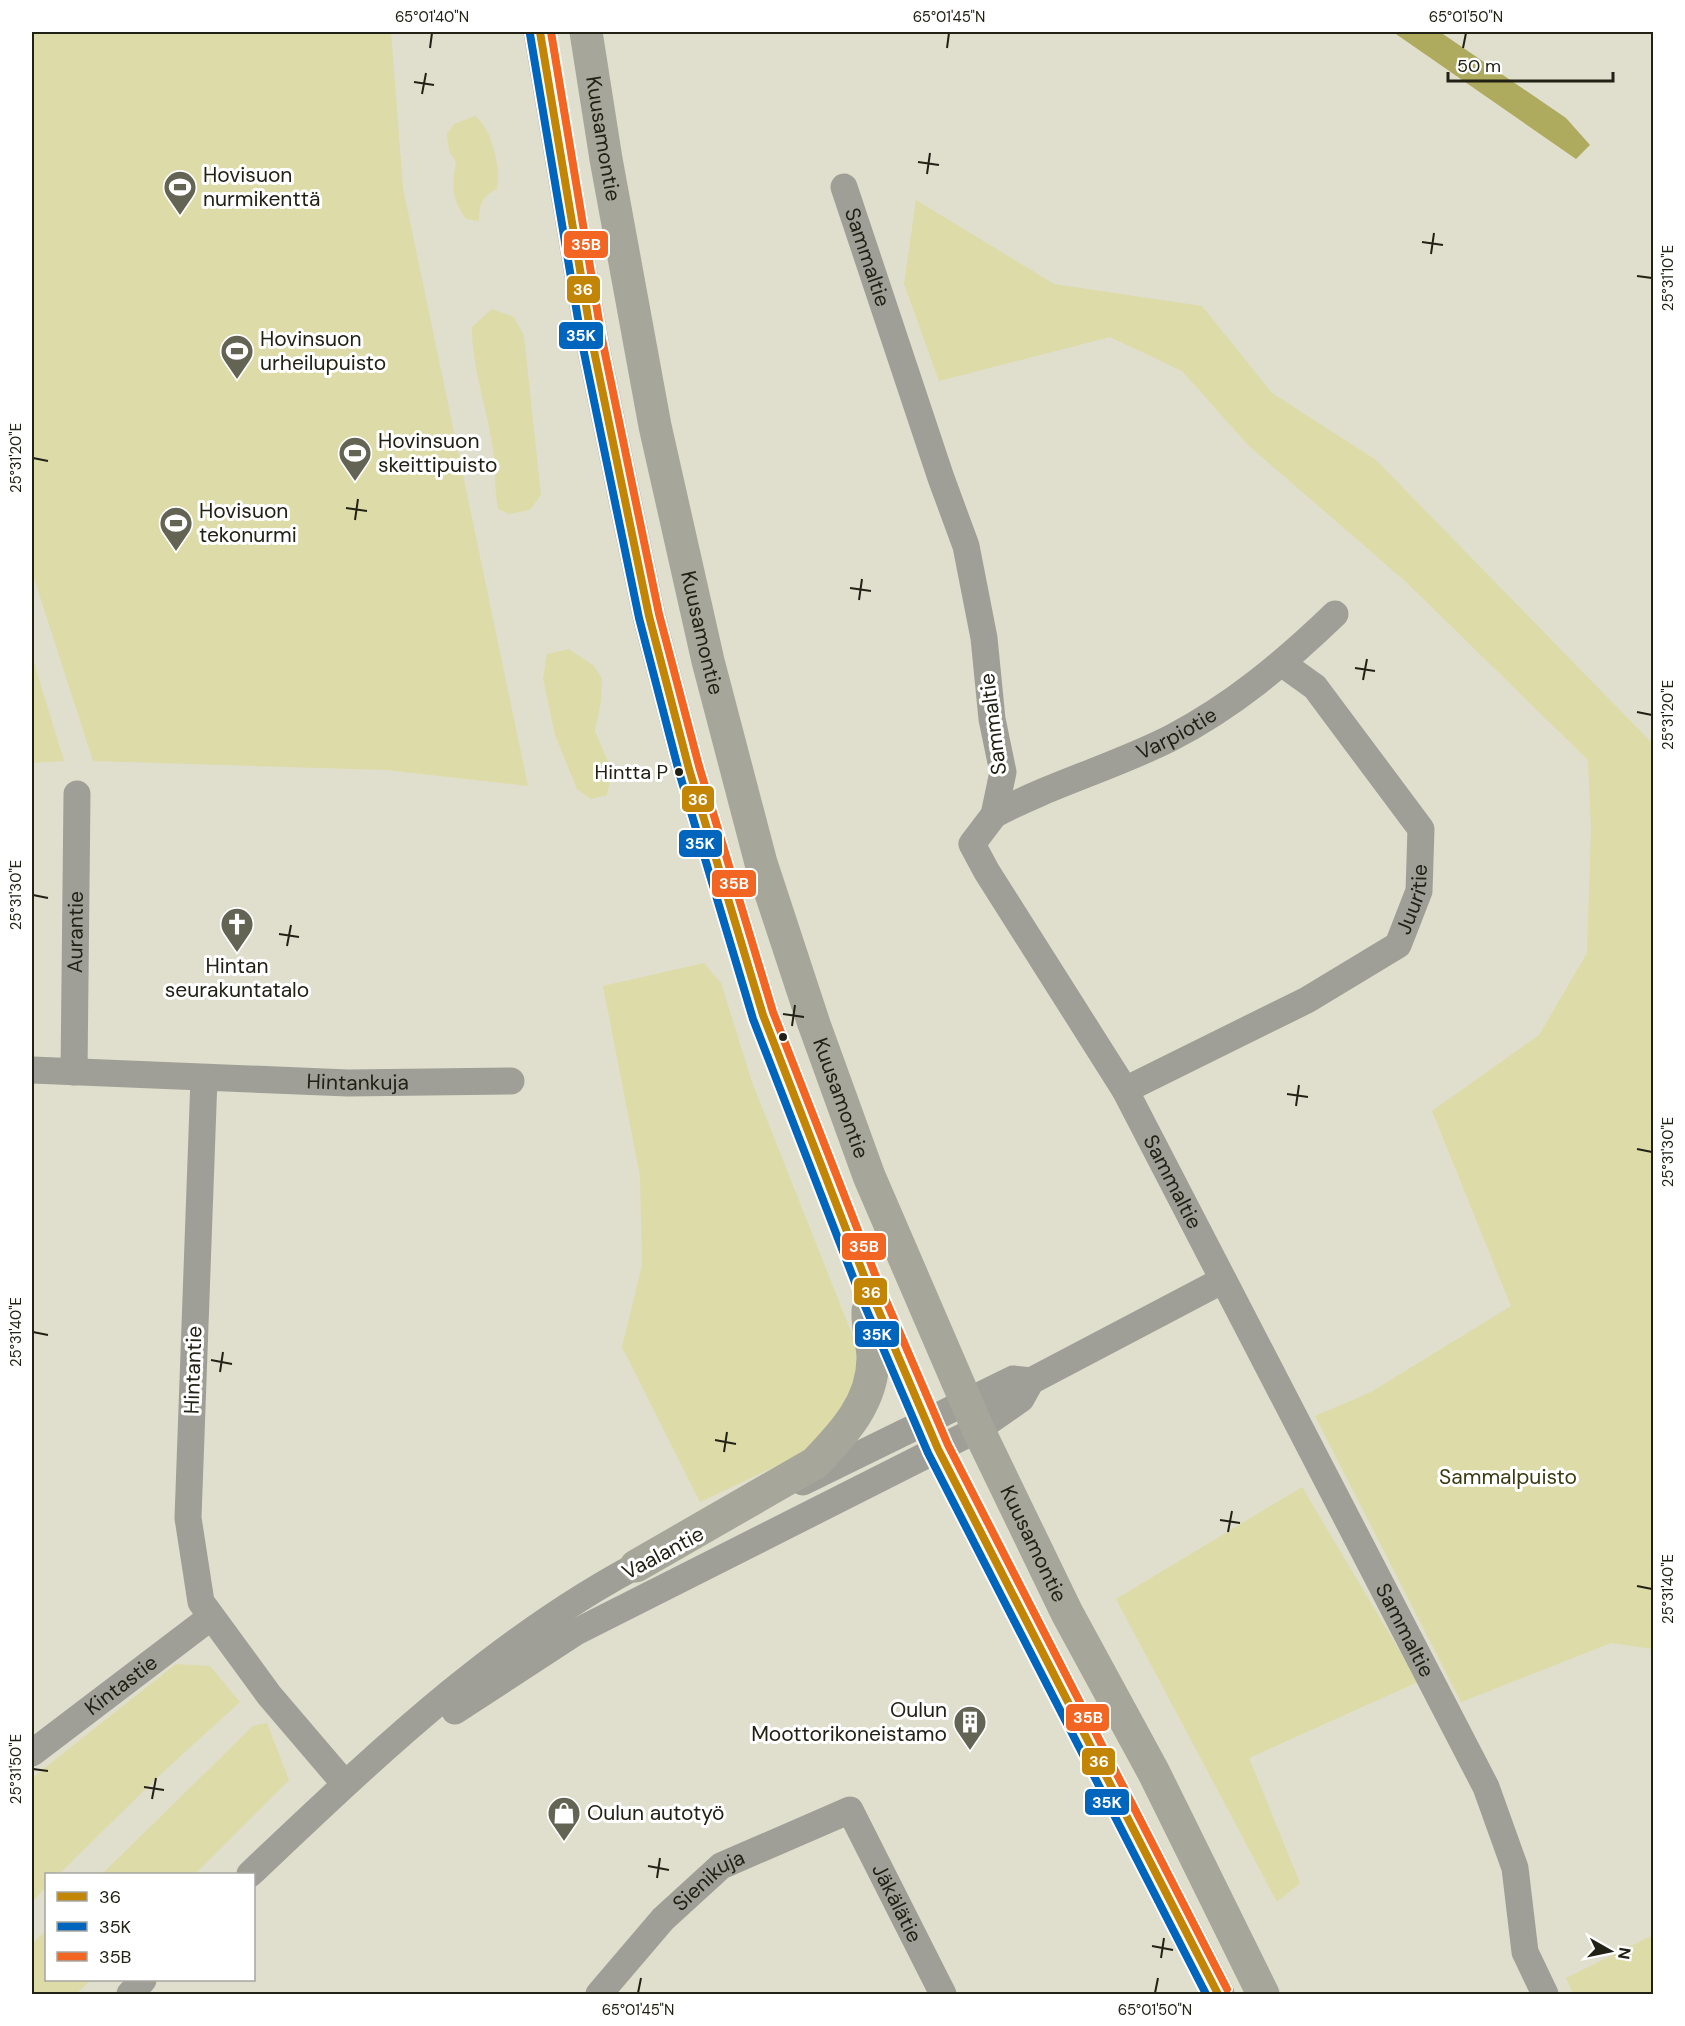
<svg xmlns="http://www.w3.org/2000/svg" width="1685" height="2026" font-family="'DM Sans',sans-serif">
	<rect width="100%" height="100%" fill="#e0dfcd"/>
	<path fill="#dddba7" d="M32 32H391L403 188 528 786 386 770 93 761 32 572Z
		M475 116C492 128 501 168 497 189 482 196 479 205 479 221L466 219C451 199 452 185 456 162L449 151 447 134 454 124Z
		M916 200 1054 284 1202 306 1272 393 1376 460 1653 744V1649L1611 1643 1461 1702 1315 1416 1371 1392 1511 1306 1432 1111 1539 1035 1587 953 1591 828 1588 760 1405 581 1248 445 1182 371 1110 337 939 381 904 284Z
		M492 309 514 317 524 336 541 495 530 510 509 514 498 509C494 487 496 470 493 449 487 408 472 368 472 327Z
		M569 649 594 666 602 679 601 701 595 731 612 771 607 795 591 799 577 789 555 735 543 678 547 654Z
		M32 656 64 761 32 763Z
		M704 963 721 983 752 1082 859 1352 854 1392 814 1448 700 1502 622 1347 642 1265 640 1176 603 986Z
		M1302 1487 1418 1682 1249 1758 1300 1883 1277 1902 1116 1599Z
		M176 1664 210 1666 240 1702 162 1773 59 1874H46V1887L32 1902V1778Z
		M267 1723 289 1780 195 1874H102L253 1726Z
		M46 1930V1980H91L76 1994H39L32 1991V1944Z
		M1653 1935V1994H1573L1566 1978Z"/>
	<path fill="#aeaa5e" d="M1393 32H1440L1566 118 1590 145 1576 159Z"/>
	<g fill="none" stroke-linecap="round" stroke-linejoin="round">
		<g stroke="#9f9f97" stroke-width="27">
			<path id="s1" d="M844 187 941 478 966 546 984 638 992 719 1003 772 994 815 972 844 987 872 1125 1090 1486 1787 1515 1868 1525 1952 1545 1994"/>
			<path id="s2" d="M994 815C1051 784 1114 767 1171 738 1233 706 1285 662 1335 614"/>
			<path id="s3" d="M32 1070 348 1083 511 1081"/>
			<path id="s4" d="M74 1072 77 794"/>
			<path d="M204 1078 188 1518 201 1602 269 1695 345 1784"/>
			<path id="s5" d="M1125 1090 1307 1000 1398 945 1419 891 1421 829 1315 687 1283 664"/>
			<path d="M803 1482 1013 1379 1031 1381 1223 1280"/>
			<path d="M455 1711 576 1632 978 1429 1021 1399 1031 1381"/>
			<path id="s6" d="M32 1753 211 1617"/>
			<path d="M250 1874C374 1757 499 1635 653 1557"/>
			<path d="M130 1994 143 1980"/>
			<path id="s7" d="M599 1994 663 1919 721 1866 850 1810 943 1994"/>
		</g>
		<g stroke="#a6a69a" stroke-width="33">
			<path d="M540 32 592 341 649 616 689 769 763 1015 868 1286 938 1449 1218 1994"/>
			<path id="s8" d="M586 32 606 159 655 426 708 661 761 863 814 1024 869 1176 978 1429 1067 1613 1154 1773 1263 1994"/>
			<path d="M636 1566 815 1463C844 1433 873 1402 873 1358 873 1343 867 1327 868 1311"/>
		</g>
		<defs>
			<path id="bus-1" d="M540 32 592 341 649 616 689 769 763 1015 868 1286 938 1449 1218 1994"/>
			<path id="bus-2" d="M530 34 582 343 639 618 679 772 753 1019 858 1290 928 1453 1206 1994"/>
			<path id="bus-3" d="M551 32 602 339 659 614 699 766 773 1012 878 1282 948 1445 1227 1989"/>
		</defs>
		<use href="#bus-1" stroke="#fff" stroke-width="12"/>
		<use href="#bus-2" stroke="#fff" stroke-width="12"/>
		<use href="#bus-3" stroke="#fff" stroke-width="12"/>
		<use href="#bus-1" stroke="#c28505" stroke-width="8"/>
		<use href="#bus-2" stroke="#0065bd" stroke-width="8"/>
		<use href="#bus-3" stroke="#f26522" stroke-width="8"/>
	</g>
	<path fill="none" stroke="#222115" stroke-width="2" d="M430 48 432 33M947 48 949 33M1463 48 1466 33M414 82 434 85M422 94 426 73M918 162 939 165M927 174 930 153M1422 242 1443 245M1431 254 1434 233M1637 276 1652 278M33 458 48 461M346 508 367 511M355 520 358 499M850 588 871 591M859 600 862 579M1355 668 1375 671M1363 680 1367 659M1637 712 1652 715M33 895 48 898M279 934 299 937M287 946 291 925M783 1014 804 1017M792 1026 795 1005M1287 1094 1308 1097M1296 1106 1299 1085M1637 1149 1652 1152M33 1332 48 1335M211 1360 232 1364M220 1372 223 1352M715 1440 736 1444M724 1452 727 1432M1220 1520 1240 1523M1228 1532 1232 1511M1637 1586 1652 1589M33 1769 48 1771M144 1787 164 1790M152 1799 156 1778M648 1866 669 1870M657 1878 660 1858M1152 1946 1173 1950M1161 1958 1164 1938M638 1993 641 1978M1155 1993 1158 1978"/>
	<defs>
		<symbol id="stadium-pin" viewBox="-11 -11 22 30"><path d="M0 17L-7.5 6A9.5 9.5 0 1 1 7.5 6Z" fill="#646455" stroke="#fff"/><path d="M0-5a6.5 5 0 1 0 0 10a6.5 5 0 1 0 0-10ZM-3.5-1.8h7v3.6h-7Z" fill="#fff"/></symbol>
		<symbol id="church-pin" viewBox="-11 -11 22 30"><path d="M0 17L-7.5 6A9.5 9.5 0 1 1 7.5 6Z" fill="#646455" stroke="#fff"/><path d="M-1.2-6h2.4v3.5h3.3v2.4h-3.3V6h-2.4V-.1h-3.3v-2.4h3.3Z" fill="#fff"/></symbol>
		<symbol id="building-pin" viewBox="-11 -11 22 30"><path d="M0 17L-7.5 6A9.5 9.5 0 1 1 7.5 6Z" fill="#646455" stroke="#fff"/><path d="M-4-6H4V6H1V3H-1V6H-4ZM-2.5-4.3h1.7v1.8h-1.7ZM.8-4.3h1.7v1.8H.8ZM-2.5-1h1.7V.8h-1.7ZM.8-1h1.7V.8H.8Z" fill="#fff"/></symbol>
		<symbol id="shop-pin" viewBox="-11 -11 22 30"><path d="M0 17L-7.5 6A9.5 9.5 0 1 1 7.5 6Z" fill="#646455" stroke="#fff"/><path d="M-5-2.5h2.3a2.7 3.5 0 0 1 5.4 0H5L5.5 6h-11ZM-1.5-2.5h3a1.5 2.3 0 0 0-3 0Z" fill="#fff"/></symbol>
	</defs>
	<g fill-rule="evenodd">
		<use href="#stadium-pin" x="161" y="168" width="38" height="52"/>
		<use href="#stadium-pin" x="218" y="332" width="38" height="52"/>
		<use href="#stadium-pin" x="336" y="434" width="38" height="52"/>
		<use href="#stadium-pin" x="157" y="504" width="38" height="52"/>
		<use href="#church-pin" x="218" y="905" width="38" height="52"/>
		<use href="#building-pin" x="951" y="1703" width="38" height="52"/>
		<use href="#shop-pin" x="545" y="1794" width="38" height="52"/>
	</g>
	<g fill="#222115" stroke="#fff" stroke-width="2">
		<circle cx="679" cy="772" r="5"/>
		<circle cx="783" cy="1037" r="5"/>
	</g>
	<g text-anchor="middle" stroke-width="6" stroke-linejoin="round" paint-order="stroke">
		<g font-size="20" fill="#222115" stroke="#fff" text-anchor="end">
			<text x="668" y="779">Hintta P</text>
		</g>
		<g font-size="21" fill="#222115" stroke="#fff">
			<text dy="7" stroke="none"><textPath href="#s8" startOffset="108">Kuusamontie</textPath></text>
			<text dy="7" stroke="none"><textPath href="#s1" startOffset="74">Sammaltie</textPath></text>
			<text dy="7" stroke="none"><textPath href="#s8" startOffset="612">Kuusamontie</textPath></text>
			<text transform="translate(993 724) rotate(-97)" y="7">Sammaltie</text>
			<text dy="7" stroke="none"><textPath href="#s2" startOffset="200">Varpiotie</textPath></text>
			<text dy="7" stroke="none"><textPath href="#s5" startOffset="358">Juuritie</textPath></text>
			<text dy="7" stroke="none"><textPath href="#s4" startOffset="140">Aurantie</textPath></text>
			<text dy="7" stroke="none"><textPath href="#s3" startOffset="326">Hintankuja</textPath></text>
			<text dy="7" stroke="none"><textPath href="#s8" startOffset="1098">Kuusamontie</textPath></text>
			<text dy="7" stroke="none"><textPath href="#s1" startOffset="1082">Sammaltie</textPath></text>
			<text transform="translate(193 1370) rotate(-88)" y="7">Hintantie</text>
			<text dy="7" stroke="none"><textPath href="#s8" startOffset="1584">Kuusamontie</textPath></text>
			<text transform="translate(663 1553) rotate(-28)" y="7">Vaalantie</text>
			<text dy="7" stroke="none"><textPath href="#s1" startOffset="1587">Sammaltie</textPath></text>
			<text dy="7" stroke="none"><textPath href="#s6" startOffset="112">Kintastie</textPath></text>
			<text dy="7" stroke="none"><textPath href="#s7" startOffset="159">Sienikuja</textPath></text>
			<text dy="7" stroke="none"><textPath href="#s7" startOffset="422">Jäkälätie</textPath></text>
		</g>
		<g font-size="21" fill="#222115" stroke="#fff" text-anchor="start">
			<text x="203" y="182">Hovisuon<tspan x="203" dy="24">nurmikenttä</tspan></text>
			<text x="260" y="346">Hovinsuon<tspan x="260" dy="24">urheilupuisto</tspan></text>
			<text x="378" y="448">Hovinsuon<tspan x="378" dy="24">skeittipuisto</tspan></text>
			<text x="199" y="518">Hovisuon<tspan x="199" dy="24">tekonurmi</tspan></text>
			<text x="237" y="973" text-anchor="middle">Hintan<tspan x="237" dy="24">seurakuntatalo</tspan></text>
			<text x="947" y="1717" text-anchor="end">Oulun<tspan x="947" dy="24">Moottorikoneistamo</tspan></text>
			<text x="587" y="1820">Oulun autotyö</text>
		</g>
		<g font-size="21" fill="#3c3a10" stroke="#fff">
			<text x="1508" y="1484">Sammalpuisto</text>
		</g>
	</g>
	<g stroke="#fff" stroke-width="2">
		<rect x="563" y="230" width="46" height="29" rx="6" fill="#f26522"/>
		<rect x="566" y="275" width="35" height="29" rx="6" fill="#c28505"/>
		<rect x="558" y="321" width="46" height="29" rx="6" fill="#0065bd"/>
		<rect x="681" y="785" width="34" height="28" rx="6" fill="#c28505"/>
		<rect x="678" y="829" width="45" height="29" rx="6" fill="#0065bd"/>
		<rect x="711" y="869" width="46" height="29" rx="6" fill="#f26522"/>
		<rect x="841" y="1232" width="46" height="29" rx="6" fill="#f26522"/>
		<rect x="853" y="1277" width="35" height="29" rx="6" fill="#c28505"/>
		<rect x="854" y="1320" width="46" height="28" rx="6" fill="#0065bd"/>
		<rect x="1065" y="1703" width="45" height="29" rx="6" fill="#f26522"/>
		<rect x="1081" y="1747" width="35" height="29" rx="6" fill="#c28505"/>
		<rect x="1084" y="1788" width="46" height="28" rx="6" fill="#0065bd"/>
	</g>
	<g font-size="16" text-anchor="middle" font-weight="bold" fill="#fff">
		<text x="586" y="250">35B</text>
		<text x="583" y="295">36</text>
		<text x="581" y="341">35K</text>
		<text x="698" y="805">36</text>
		<text x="700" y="849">35K</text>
		<text x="734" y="889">35B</text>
		<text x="864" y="1252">35B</text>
		<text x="871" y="1298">36</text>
		<text x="877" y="1340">35K</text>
		<text x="1088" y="1723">35B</text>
		<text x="1099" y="1767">36</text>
		<text x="1107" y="1808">35K</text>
	</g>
	<rect width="1685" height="2026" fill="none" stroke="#ffffff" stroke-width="66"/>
	<rect x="45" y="1873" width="210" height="108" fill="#ffffff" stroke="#a7a6a1" stroke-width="1.5"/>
	<rect x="57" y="1892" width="30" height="9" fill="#c28505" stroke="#a7a6a1" stroke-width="1.5"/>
	<text x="99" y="1903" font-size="18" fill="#222115">36</text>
	<rect x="57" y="1922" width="30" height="9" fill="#0065bd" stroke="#a7a6a1" stroke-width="1.5"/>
	<text x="99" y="1933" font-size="18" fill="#222115">35K</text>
	<rect x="57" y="1952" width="30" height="9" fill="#f26522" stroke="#a7a6a1" stroke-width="1.5"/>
	<text x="99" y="1963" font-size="18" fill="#222115">35B</text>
	<g transform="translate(1610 1951) rotate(99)" stroke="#ffffff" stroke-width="4.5" paint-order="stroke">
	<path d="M0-4.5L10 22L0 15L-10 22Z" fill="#222115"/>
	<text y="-9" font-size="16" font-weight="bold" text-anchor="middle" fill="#222115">N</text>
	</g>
	<path d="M1448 72v9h165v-9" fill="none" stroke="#222115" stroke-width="3"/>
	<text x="1457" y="72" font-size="18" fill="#222115" stroke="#ffffff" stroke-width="4.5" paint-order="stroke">50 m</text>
	<rect x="33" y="33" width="1619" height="1960" fill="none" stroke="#222115" stroke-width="2"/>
	<g font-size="15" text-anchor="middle" fill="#222115">
		<text x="432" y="22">65°01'40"N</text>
		<text x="949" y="22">65°01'45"N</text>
		<text x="1466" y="22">65°01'50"N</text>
		<text transform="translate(1668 278) rotate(-90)" y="5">25°31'10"E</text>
		<text transform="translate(16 458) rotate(-90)" y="5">25°31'20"E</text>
		<text transform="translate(1668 715) rotate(-90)" y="5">25°31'20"E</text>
		<text transform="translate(16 895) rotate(-90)" y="5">25°31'30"E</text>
		<text transform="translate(1668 1152) rotate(-90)" y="5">25°31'30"E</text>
		<text transform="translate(16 1332) rotate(-90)" y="5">25°31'40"E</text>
		<text transform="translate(1668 1589) rotate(-90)" y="5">25°31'40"E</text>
		<text transform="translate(16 1769) rotate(-90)" y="5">25°31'50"E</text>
		<text x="638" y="2015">65°01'45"N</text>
		<text x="1155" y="2015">65°01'50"N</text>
	</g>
</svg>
